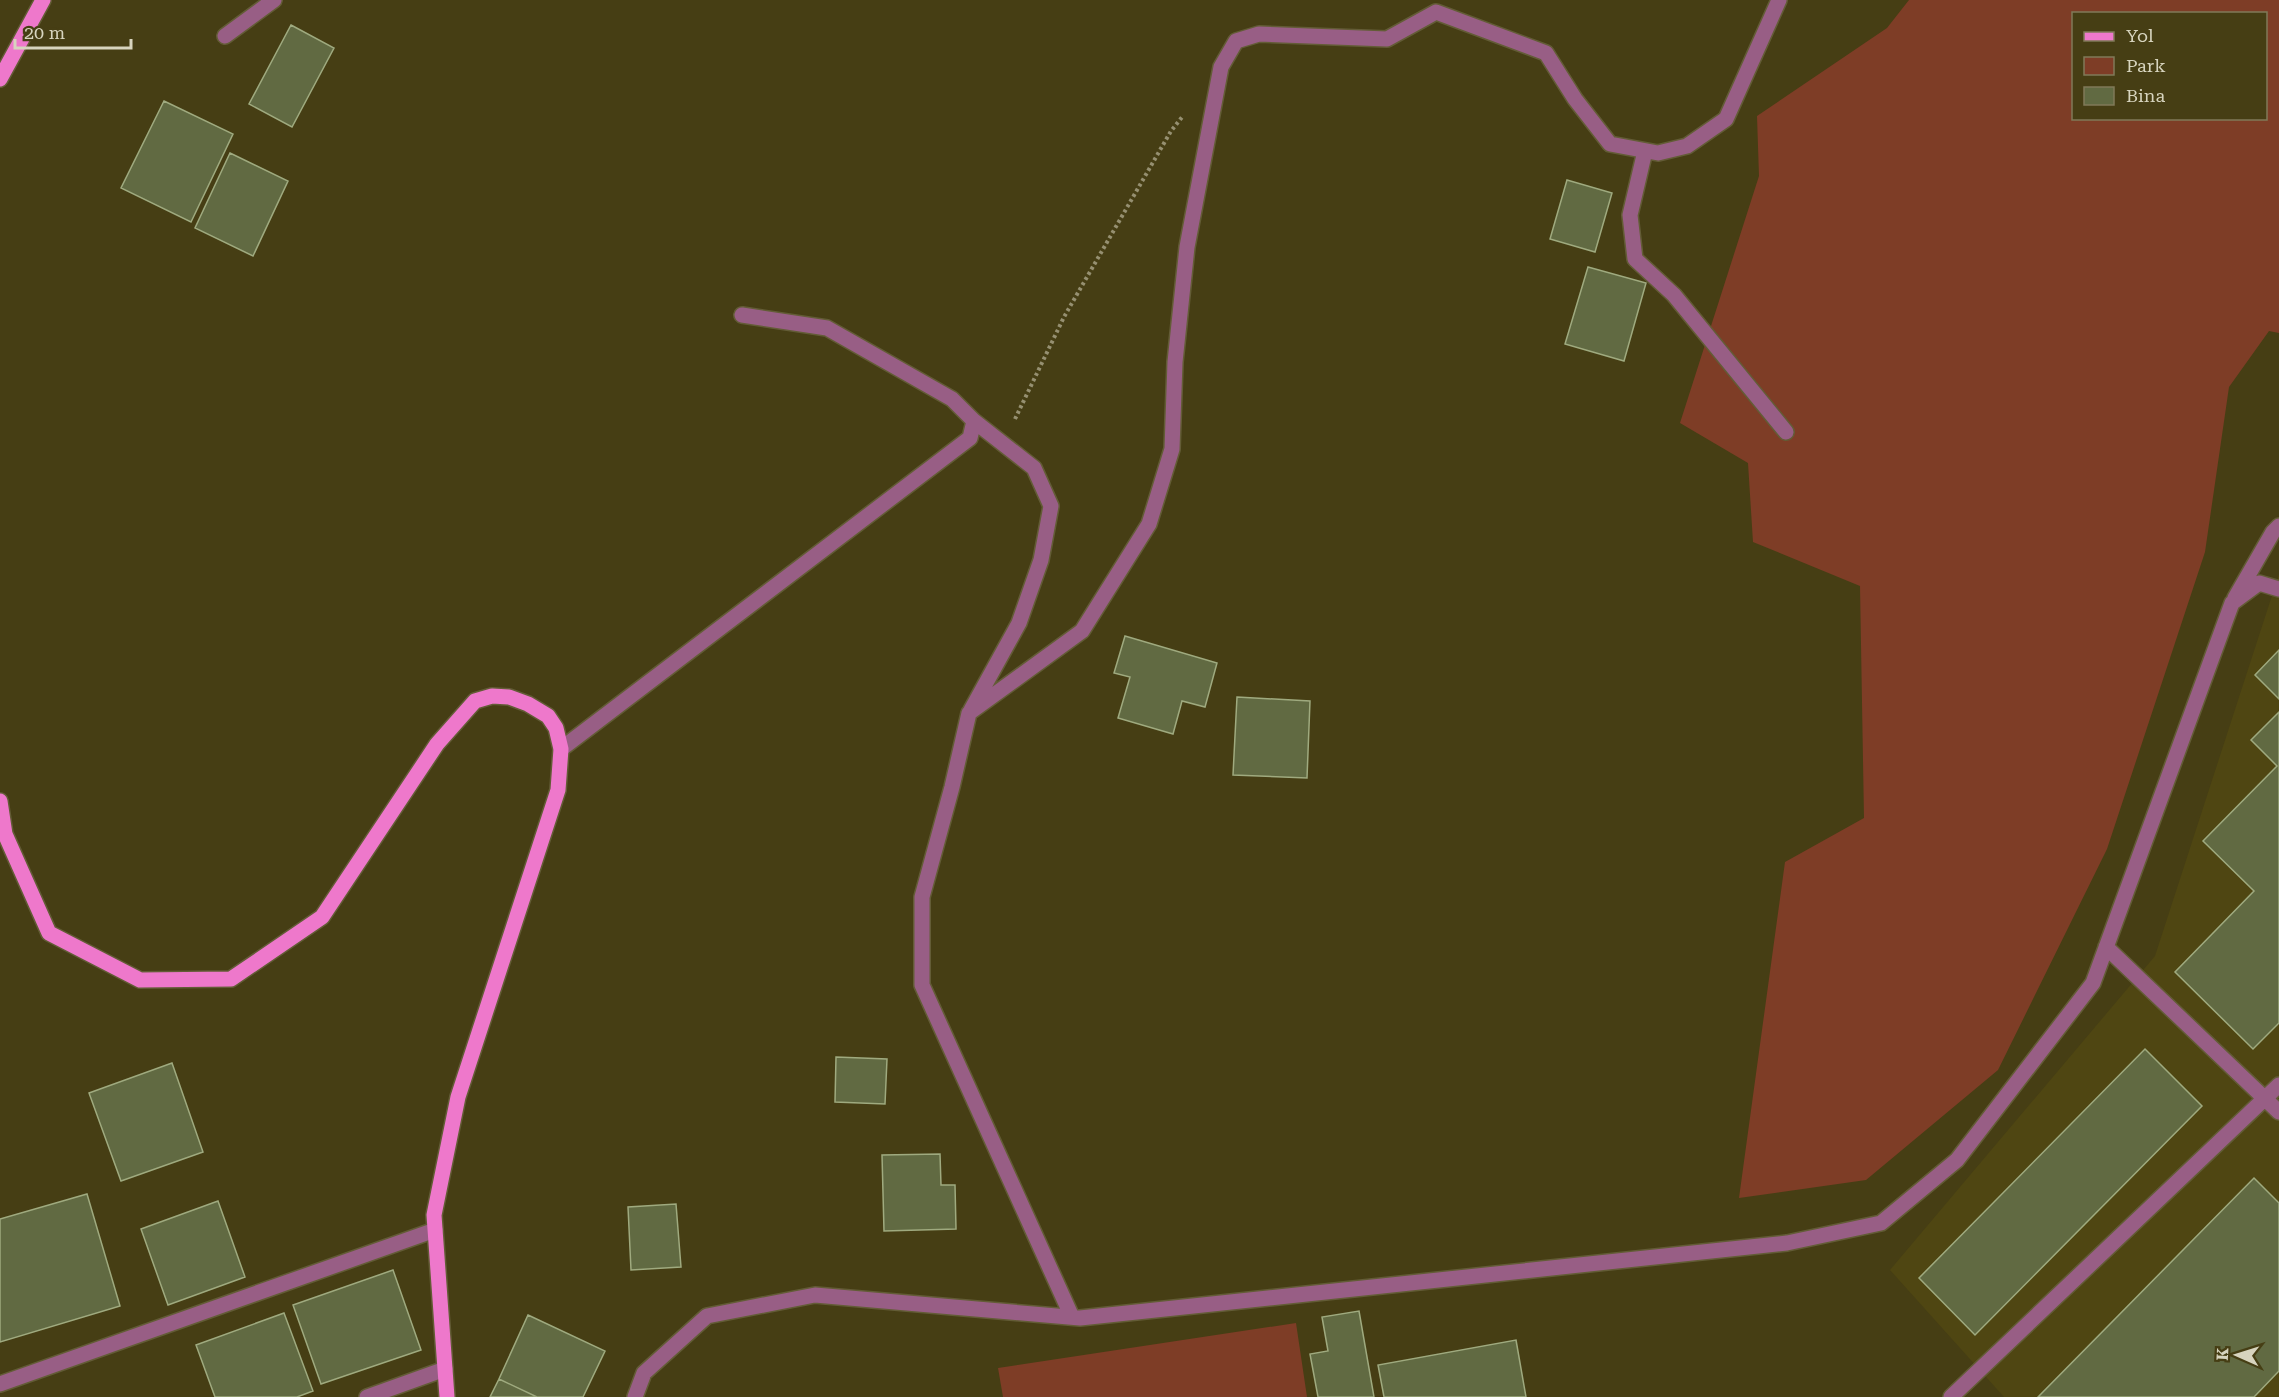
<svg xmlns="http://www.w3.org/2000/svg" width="2279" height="1397" font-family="'Roboto Serif',serif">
	<rect width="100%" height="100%" fill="#463e14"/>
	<path fill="#4f4612" d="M2279 574V1397H2004L1890 1270 2155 956Z"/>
	<path fill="#7e3d26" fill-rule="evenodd" d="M1909 0H2279V333L2269 331 2229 387 2205 552 2107 849 1998 1070 1866 1180 1739 1198 1785 862 1864 818 1860 586 1753 542 1748 463 1680 423 1759 176 1757 116 1887 28ZM2074 14H2266V118H2074Z
		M1296 1323 1307 1397H1003L998 1368Z"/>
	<path fill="#616a42" stroke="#9faa7f" stroke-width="1.5" d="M291 25 334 48 292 127 249 104Z
		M164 101 233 134 191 222 121 188Z
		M230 153 288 181 253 256 195 228Z
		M1567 180 1612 193 1595 252 1550 239Z
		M1588 267 1646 283 1624 361 1565 344Z
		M1125 636 1217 663 1205 707 1182 701 1173 734 1118 718 1130 677 1114 673Z
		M2279 650V699L2255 675Z
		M1237 697 1310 701 1307 778 1233 775Z
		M2279 712V1023L2253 1049 2175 972 2254 891 2203 841 2277 766 2251 740Z
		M2145 1049 2202 1106 1975 1335 1919 1278Z
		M836 1057 887 1059 885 1104 835 1102Z
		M172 1063 203 1152 121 1181 89 1093Z
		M940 1154 941 1185H955L956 1229 884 1231 882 1155Z
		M2254 1178 2279 1203V1371L2254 1397H2038Z
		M87 1194 120 1306 0 1342V1219Z
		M218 1201 245 1277 168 1305 141 1229Z
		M676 1204 681 1267 631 1270 628 1207Z
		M393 1270 421 1350 321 1384 293 1305Z
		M1359 1311 1374 1397H1318L1310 1354 1328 1351 1322 1317Z
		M284 1313 313 1391 297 1397H215L196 1345Z
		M528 1315 605 1351 583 1397H537L499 1379Z
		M1516 1340 1526 1397H1384L1378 1365Z
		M499 1379 537 1397H490Z"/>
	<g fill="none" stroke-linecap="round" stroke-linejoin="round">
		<defs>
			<path id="minor" d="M225 36 274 0
				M1645 151 1630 215 1635 259 1674 295 1786 432
				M2235 598 2273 532 2279 526
				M971 710 1019 623 1041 560 1051 506 1034 468 974 421
				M561 749 970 438 974 421 952 399 827 328 742 315
				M2106 947 2279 1112
				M1072 1317 922 985V897L952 787 969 713 1082 631 1149 524 1172 449 1175 362 1187 247 1221 67 1236 41 1259 34 1387 39 1436 12 1546 53 1575 99 1610 144 1658 153 1687 146 1726 119 1779 0
				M0 1384 435 1230
				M367 1397 445 1369
				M635 1397 644 1373 707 1316 815 1295 1080 1318 1787 1243 1881 1223 1957 1160 2093 983 2232 603 2259 583 2279 589
				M1951 1397 2279 1085"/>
			<path id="major" d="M0 79 43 0
				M0 801 5 834 49 933 140 980 231 979 322 917 437 744 475 701 492 696 509 697 528 704 548 716 556 728 561 749 558 790 458 1097 434 1215 447 1397"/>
		</defs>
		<use href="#minor" stroke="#635c36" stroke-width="18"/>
		<use href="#major" stroke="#635c36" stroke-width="18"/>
		<path stroke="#969071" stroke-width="4" stroke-dasharray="3 3" stroke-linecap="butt" d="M1015 419 1064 317 1171 131 1183 116"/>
		<use href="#minor" stroke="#985e85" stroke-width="15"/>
		<use href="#major" stroke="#ee78cb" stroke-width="15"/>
	</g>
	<rect x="2072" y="12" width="195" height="108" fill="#463e14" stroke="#807a58" stroke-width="1.5"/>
	<rect x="2084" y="32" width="30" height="9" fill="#ee78cb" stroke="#807a58" stroke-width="1.5"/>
	<text x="2126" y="42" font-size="18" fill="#d7d4be">Yol</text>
	<rect x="2084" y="57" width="30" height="18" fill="#7e3d26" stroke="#807a58" stroke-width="1.5"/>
	<text x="2126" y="72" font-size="18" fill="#d7d4be">Park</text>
	<rect x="2084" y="87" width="30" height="18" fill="#616a42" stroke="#807a58" stroke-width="1.5"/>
	<text x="2126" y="102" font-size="18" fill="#d7d4be">Bina</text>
	<g transform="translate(2237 1355) rotate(273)" stroke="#463e14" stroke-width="4.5" paint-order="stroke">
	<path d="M0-4.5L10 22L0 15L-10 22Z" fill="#d7d4be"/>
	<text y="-9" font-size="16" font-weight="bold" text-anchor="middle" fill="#d7d4be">K</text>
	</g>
	<path d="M15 39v9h116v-9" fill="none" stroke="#d7d4be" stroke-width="3"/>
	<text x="24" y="39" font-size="18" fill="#d7d4be" stroke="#463e14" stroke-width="4.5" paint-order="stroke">20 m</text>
</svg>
